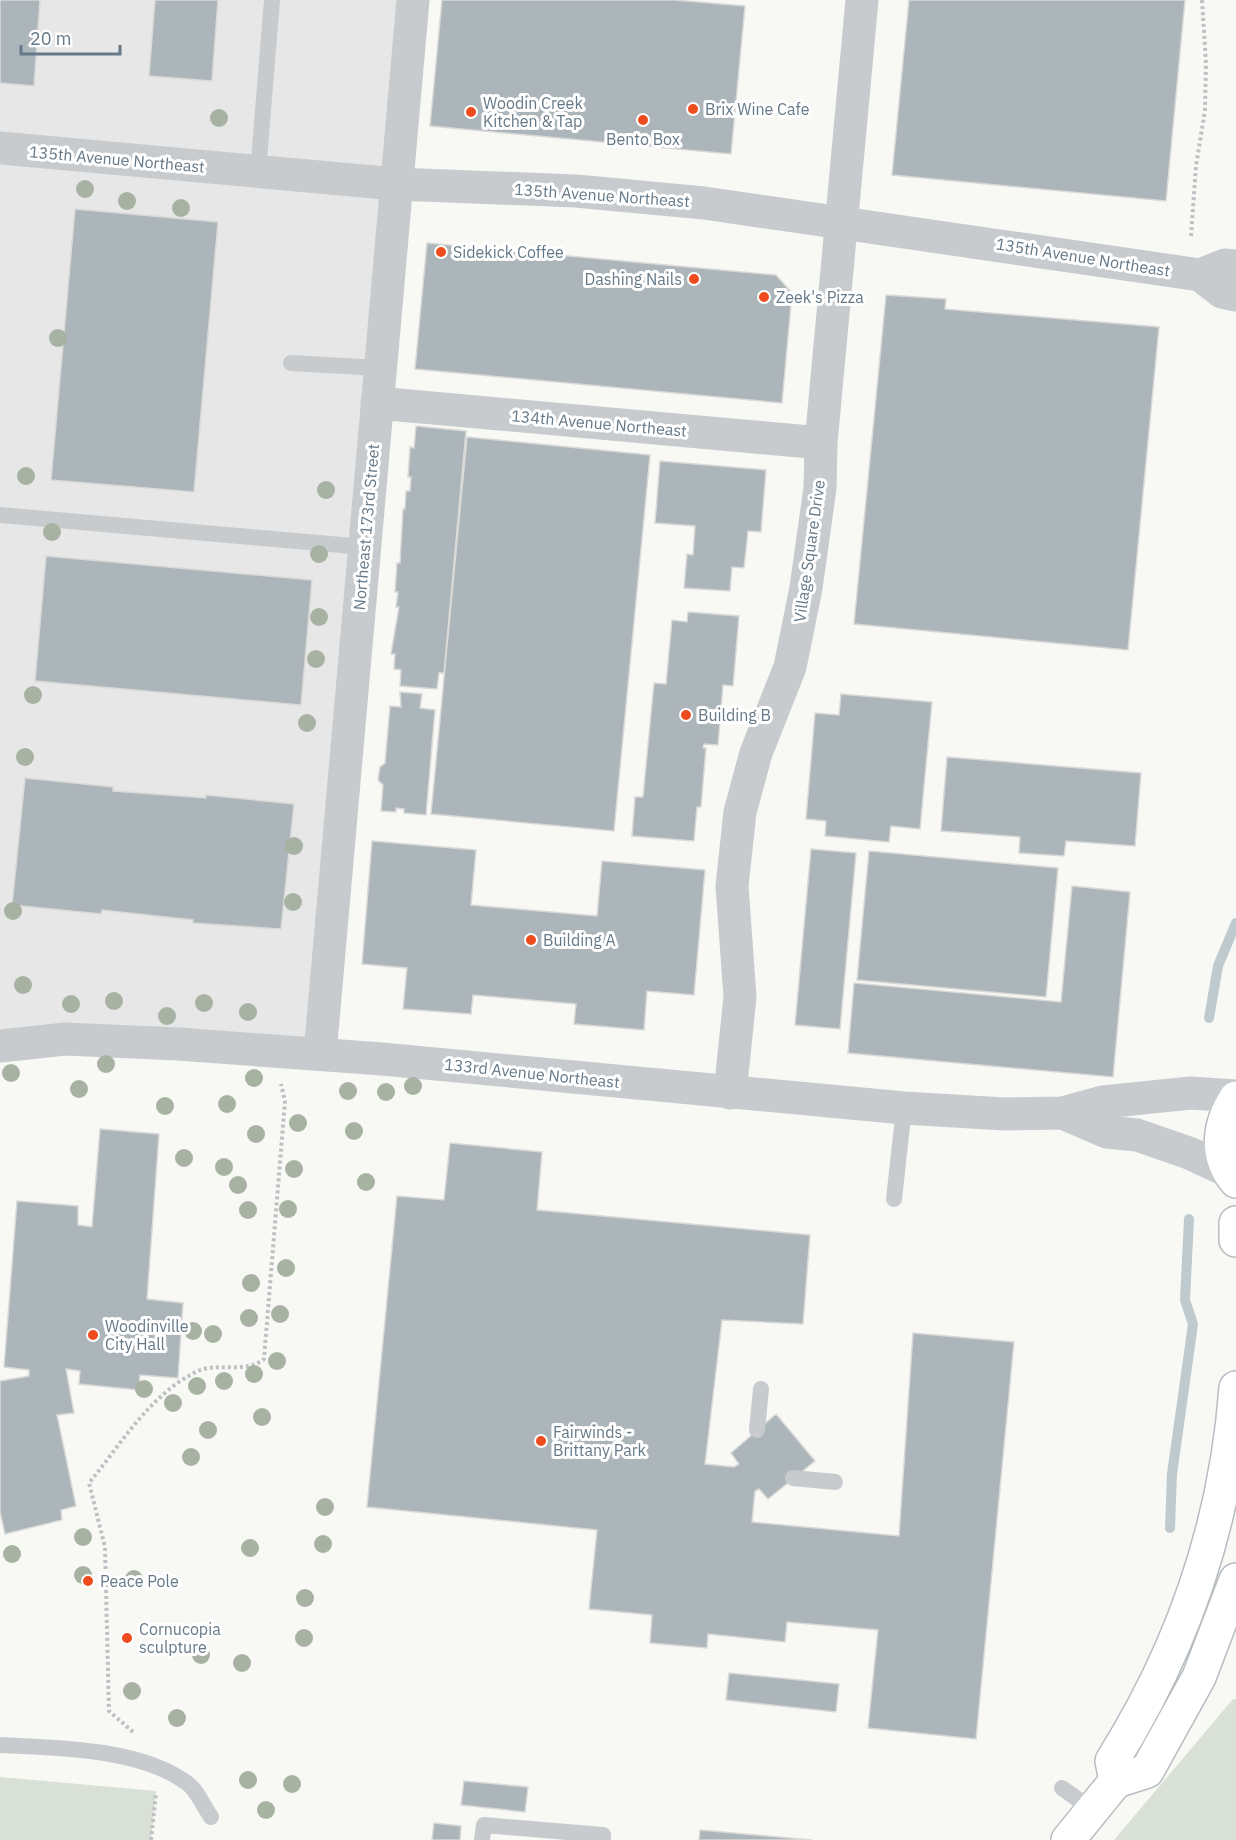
<svg xmlns="http://www.w3.org/2000/svg" width="1236" height="1840" font-family="'IBM Plex Sans',sans-serif">
	<rect width="100%" height="100%" fill="#f8f8f5"/>
	<path fill="#e6e7e6" d="M0 0H412L320 1054 0 1046Z"/>
	<path fill="#d9e0d5" d="M1233 1699H1236V1840H1114Z
		M0 1777 156 1791 151 1840H0Z"/>
	<g fill="none" stroke-linecap="round" stroke-linejoin="round">
		<path stroke="#becace" stroke-width="10" d="M1209 1018 1218 966 1236 923
			M1170 1528 1172 1474 1193 1324 1185 1300 1189 1219"/>
	</g>
	<path fill="#acb5ba" stroke="#d9d9d7" stroke-width="1.5" d="M0 0H40L34 86 0 83Z
		M155 0H218L212 81 149 76Z
		M442 0H675L745 6 731 154 430 126Z
		M909 0H1185L1166 201 892 175Z
		M75 209 218 222 194 492 51 480Z
		M427 243 776 275 792 293 782 403 415 369Z
		M886 295 946 299 945 309 1159 327 1128 650 854 624Z
		M416 426 466 431 444 673H439L437 689 400 686 401 670 394 669 395 654H391L399 607H396L398 592H395L397 563H400L403 509H405L406 491H410L411 477H408L410 447 414 448Z
		M467 437 650 455 614 831 431 814Z
		M660 461 766 470 761 532 748 531 744 568 732 567 730 591 684 588 687 554 693 555 695 526 655 523Z
		M46 556 312 580 301 705 35 681Z
		M688 612 739 616 733 686 723 685 718 745 704 744 703 748H706L701 807H697L694 841 632 836 635 797H643L654 683 666 684 672 620 687 622Z
		M400 692 422 694 420 708 435 710 426 815 404 813V809L396 808V812L381 811 383 785 378 780 380 767 385 763 390 706 401 707Z
		M841 694 932 702 920 829 891 826 889 842 825 836 826 821 806 819 815 713 839 715Z
		M947 757 1141 773 1135 846 1066 841 1064 856 1019 853 1020 837 941 831Z
		M25 778 113 787V791L206 798V795L294 804 281 929 193 923V920L102 910 101 914 12 905Z
		M372 841 476 850 471 905 597 916 602 861 705 870 694 995 647 991 644 1030 574 1024 576 1004 473 995 471 1014 403 1009 407 968 362 964Z
		M811 849 856 853 840 1029 795 1025Z
		M869 851 1058 868 1046 997 857 980Z
		M1072 886 1130 892 1113 1077 848 1053 854 983 1061 1002Z
		M100 1129 159 1134 147 1299 183 1303 178 1378 140 1375 139 1390 79 1384 80 1371 66 1369 74 1413 57 1415 76 1506 61 1510 62 1520 5 1534 0 1512V1381L29 1376V1370L4 1367 17 1201 78 1206V1225L92 1227Z
		M450 1143 542 1152 537 1210 810 1235 803 1324 722 1320 705 1464 734 1467 739 1464 731 1453 776 1414 815 1461 768 1499 759 1489 755 1491 752 1522 899 1536 913 1333 1014 1342 976 1739 868 1728 878 1630 787 1622 785 1642 708 1634 707 1648 650 1643 652 1615 589 1609 597 1530 367 1507 397 1196 444 1200Z
		M729 1673 839 1684 836 1712 726 1700Z
		M464 1781 528 1787 525 1812 461 1805Z
		M434 1823 461 1826 460 1840H432Z
		M700 1830 812 1840H699Z"/>
	<g fill="none" stroke-linecap="round" stroke-linejoin="round">
		<defs>
			<path id="secondary" d="M1236 1098C1218 1126 1215 1155 1236 1181
				M1236 1223V1240
				M1116 1781 1112 1761C1183 1648 1226 1522 1236 1388
				M1116 1781 1147 1771 1199 1677 1236 1580
				M1068 1840 1116 1781"/>
		</defs>
		<use href="#secondary" stroke="#b7bdc1" stroke-width="36"/>
		<path stroke="#bec1c3" stroke-width="4" stroke-dasharray="3 3" stroke-linecap="butt" d="M1191 236 1196 166 1205 110 1206 63 1202 0
			M133 1732 109 1711 105 1547 89 1483C121 1444 151 1393 198 1371 218 1362 246 1374 264 1359L285 1101 281 1084
			M151 1840 156 1793"/>
		<path stroke="#c7cbce" stroke-width="16" d="M258 172 272 0
			M291 363 380 368
			M0 515 364 547
			M894 1199 904 1108
			M757 1430 761 1389
			M793 1478 835 1482
			M0 1745C57 1748 140 1748 187 1783 197 1790 204 1807 211 1817
			M1062 1788 1094 1811
			M482 1840 484 1825 603 1835V1840"/>
		<path stroke="#c7cbce" stroke-width="33" d="M0 148 396 184 576 191 704 203 1200 275 1222 292 1236 295
			M1200 275 1225 265 1236 266
			M377 403 821 443
			M0 1046 65 1039 178 1044 382 1059 904 1108 1005 1114 1063 1113 1103 1102 1191 1093 1236 1096
			M320 1054 413 0
			M730 1093 740 997 732 886 740 812 756 753 790 667 806 588 820 488 821 443 862 0
			M1063 1113 1107 1132 1137 1135 1189 1153 1228 1171"/>
		<use href="#secondary" stroke="#fff" stroke-width="33"/>
	</g>
	<g fill="#a8b2a3">
		<circle cx="219" cy="118" r="9"/>
		<circle cx="85" cy="189" r="9"/>
		<circle cx="127" cy="201" r="9"/>
		<circle cx="181" cy="208" r="9"/>
		<circle cx="58" cy="338" r="9"/>
		<circle cx="26" cy="476" r="9"/>
		<circle cx="326" cy="490" r="9"/>
		<circle cx="52" cy="532" r="9"/>
		<circle cx="319" cy="554" r="9"/>
		<circle cx="319" cy="617" r="9"/>
		<circle cx="316" cy="659" r="9"/>
		<circle cx="33" cy="695" r="9"/>
		<circle cx="307" cy="723" r="9"/>
		<circle cx="25" cy="757" r="9"/>
		<circle cx="294" cy="846" r="9"/>
		<circle cx="293" cy="902" r="9"/>
		<circle cx="13" cy="911" r="9"/>
		<circle cx="23" cy="985" r="9"/>
		<circle cx="114" cy="1001" r="9"/>
		<circle cx="204" cy="1003" r="9"/>
		<circle cx="71" cy="1004" r="9"/>
		<circle cx="248" cy="1012" r="9"/>
		<circle cx="167" cy="1016" r="9"/>
		<circle cx="106" cy="1064" r="9"/>
		<circle cx="11" cy="1073" r="9"/>
		<circle cx="254" cy="1078" r="9"/>
		<circle cx="413" cy="1086" r="9"/>
		<circle cx="79" cy="1089" r="9"/>
		<circle cx="348" cy="1091" r="9"/>
		<circle cx="386" cy="1092" r="9"/>
		<circle cx="227" cy="1104" r="9"/>
		<circle cx="165" cy="1106" r="9"/>
		<circle cx="298" cy="1123" r="9"/>
		<circle cx="354" cy="1131" r="9"/>
		<circle cx="256" cy="1134" r="9"/>
		<circle cx="184" cy="1158" r="9"/>
		<circle cx="224" cy="1167" r="9"/>
		<circle cx="294" cy="1169" r="9"/>
		<circle cx="366" cy="1182" r="9"/>
		<circle cx="238" cy="1185" r="9"/>
		<circle cx="288" cy="1209" r="9"/>
		<circle cx="248" cy="1210" r="9"/>
		<circle cx="286" cy="1268" r="9"/>
		<circle cx="251" cy="1283" r="9"/>
		<circle cx="280" cy="1314" r="9"/>
		<circle cx="249" cy="1318" r="9"/>
		<circle cx="193" cy="1331" r="9"/>
		<circle cx="213" cy="1334" r="9"/>
		<circle cx="277" cy="1361" r="9"/>
		<circle cx="254" cy="1374" r="9"/>
		<circle cx="224" cy="1381" r="9"/>
		<circle cx="197" cy="1386" r="9"/>
		<circle cx="144" cy="1389" r="9"/>
		<circle cx="173" cy="1403" r="9"/>
		<circle cx="262" cy="1417" r="9"/>
		<circle cx="208" cy="1430" r="9"/>
		<circle cx="191" cy="1457" r="9"/>
		<circle cx="325" cy="1507" r="9"/>
		<circle cx="83" cy="1537" r="9"/>
		<circle cx="323" cy="1544" r="9"/>
		<circle cx="250" cy="1548" r="9"/>
		<circle cx="12" cy="1554" r="9"/>
		<circle cx="83" cy="1575" r="9"/>
		<circle cx="134" cy="1579" r="9"/>
		<circle cx="305" cy="1598" r="9"/>
		<circle cx="304" cy="1638" r="9"/>
		<circle cx="201" cy="1655" r="9"/>
		<circle cx="242" cy="1663" r="9"/>
		<circle cx="132" cy="1691" r="9"/>
		<circle cx="177" cy="1718" r="9"/>
		<circle cx="248" cy="1780" r="9"/>
		<circle cx="292" cy="1784" r="9"/>
		<circle cx="266" cy="1810" r="9"/>
	</g>
	<g fill="#ee4c1f" stroke="#fff" stroke-width="2">
		<circle cx="693" cy="109" r="6"/>
		<circle cx="471" cy="112" r="6"/>
		<circle cx="643" cy="120" r="6"/>
		<circle cx="441" cy="252" r="6"/>
		<circle cx="694" cy="279" r="6"/>
		<circle cx="764" cy="297" r="6"/>
		<circle cx="686" cy="715" r="6"/>
		<circle cx="531" cy="940" r="6"/>
		<circle cx="93" cy="1335" r="6"/>
		<circle cx="541" cy="1441" r="6"/>
		<circle cx="88" cy="1581" r="6"/>
		<circle cx="127" cy="1638" r="6"/>
	</g>
	<g text-anchor="middle" stroke-width="6" stroke-linejoin="round" paint-order="stroke">
		<g font-size="16" fill="#657988" stroke="#fff" text-anchor="start">
			<text x="483" y="109">Woodin Creek<tspan x="483" dy="18">Kitchen &amp; Tap</tspan></text>
			<text x="705" y="115">Brix Wine Cafe</text>
			<text x="643" y="145" text-anchor="middle">Bento Box</text>
			<text x="453" y="258">Sidekick Coffee</text>
			<text x="682" y="285" text-anchor="end">Dashing Nails</text>
			<text x="776" y="303">Zeek's Pizza</text>
			<text x="698" y="721">Building B</text>
			<text x="543" y="946">Building A</text>
			<text x="105" y="1332">Woodinville<tspan x="105" dy="18">City Hall</tspan></text>
			<text x="553" y="1438">Fairwinds -<tspan x="553" dy="18">Brittany Park</tspan></text>
			<text x="100" y="1587">Peace Pole</text>
			<text x="139" y="1635">Cornucopia<tspan x="139" dy="18">sculpture</tspan></text>
		</g>
		<g font-size="16" fill="#657988" stroke="#fff">
			<text transform="translate(117 159) rotate(5)" y="6">135th Avenue Northeast</text>
			<text transform="translate(602 195) rotate(4)" y="6">135th Avenue Northeast</text>
			<text transform="translate(1083 257) rotate(9)" y="6">135th Avenue Northeast</text>
			<text transform="translate(599 423) rotate(5)" y="6">134th Avenue Northeast</text>
			<text transform="translate(366 527) rotate(-85)" y="6">Northeast 173rd Street</text>
			<text transform="translate(809 551) rotate(-82)" y="6">Village Square Drive</text>
			<text transform="translate(532 1073) rotate(6)" y="6">133rd Avenue Northeast</text>
		</g>
	</g>
	<path d="M21 45v9h99v-9" fill="none" stroke="#657988" stroke-width="3"/>
	<text x="30" y="45" font-size="18" fill="#657988" stroke="#ffffff" stroke-width="4.5" paint-order="stroke">20 m</text>
</svg>
